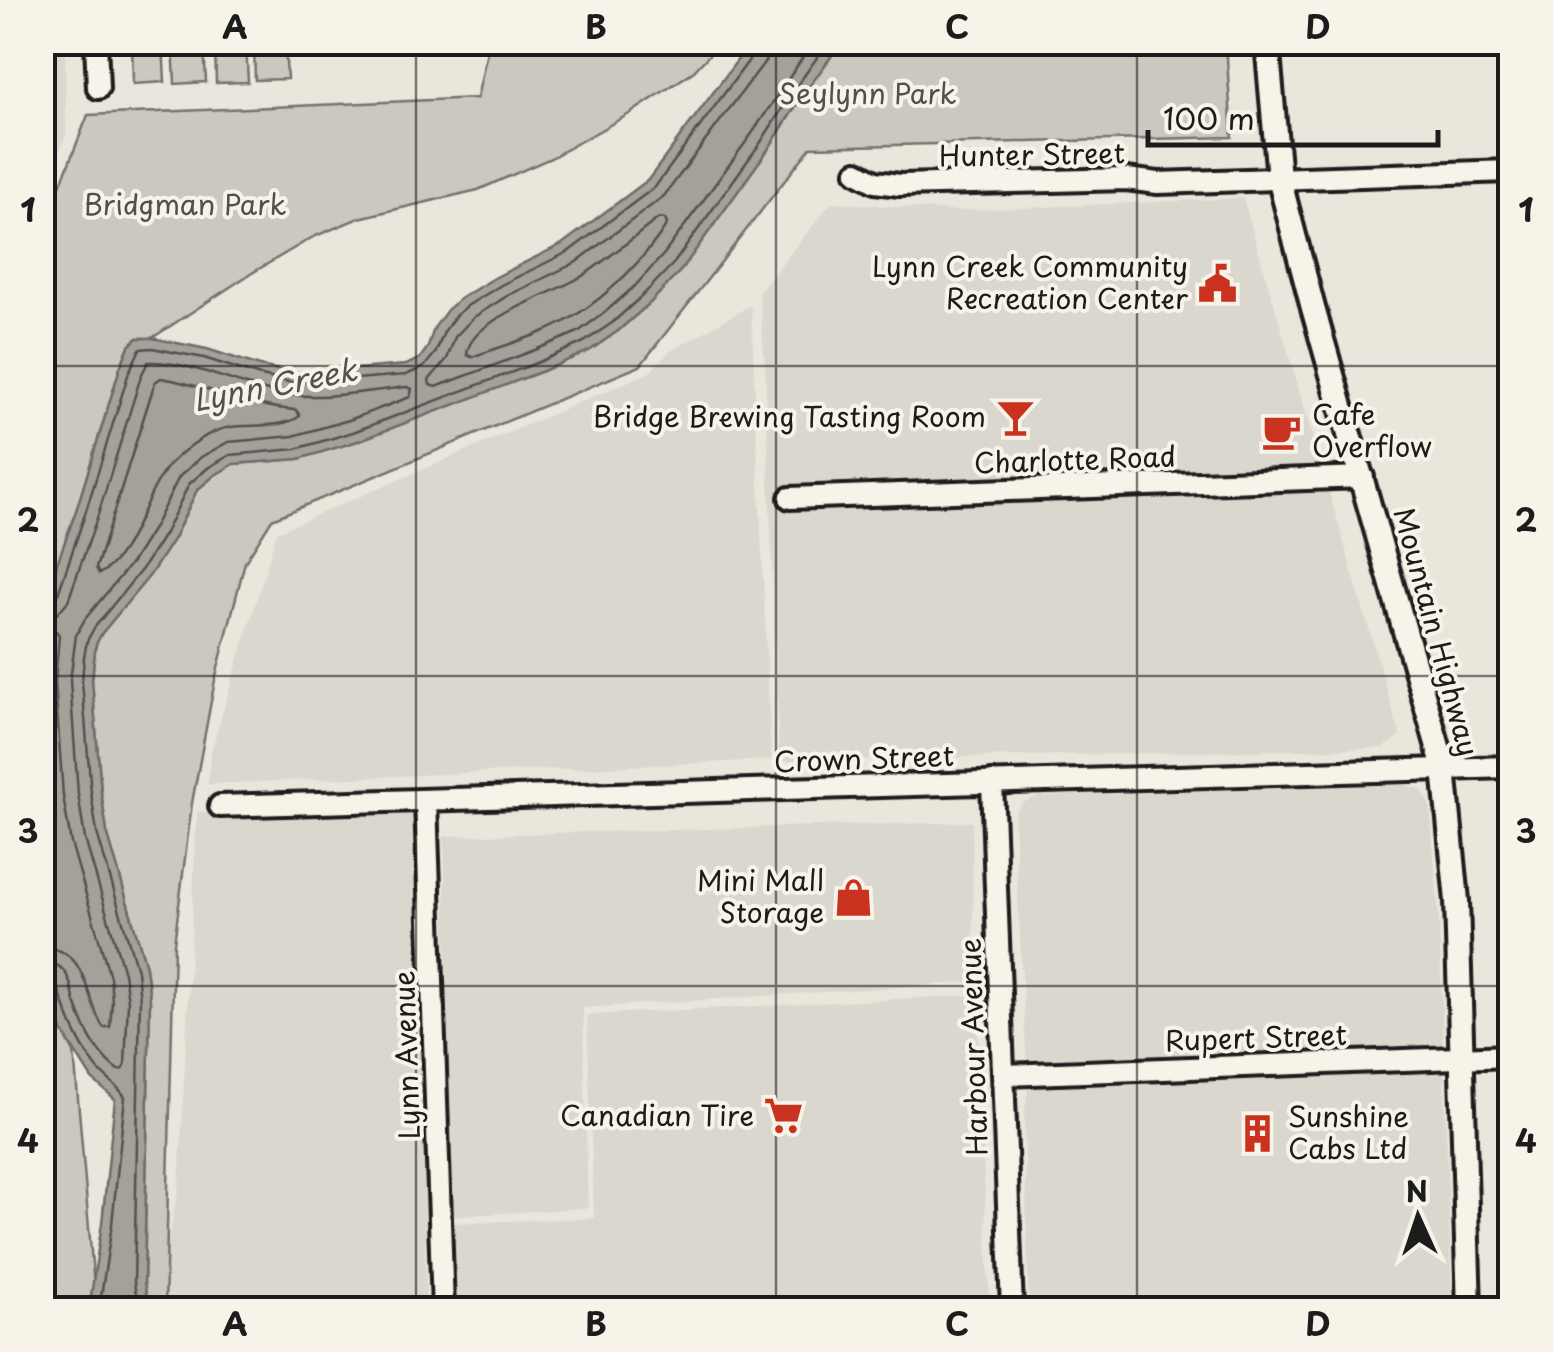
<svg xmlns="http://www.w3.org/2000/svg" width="1553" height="1352" font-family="'Playpen Sans',sans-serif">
	<rect width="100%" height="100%" fill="#eae6dc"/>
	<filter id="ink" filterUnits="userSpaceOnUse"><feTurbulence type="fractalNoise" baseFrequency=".01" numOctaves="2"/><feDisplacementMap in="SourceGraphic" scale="20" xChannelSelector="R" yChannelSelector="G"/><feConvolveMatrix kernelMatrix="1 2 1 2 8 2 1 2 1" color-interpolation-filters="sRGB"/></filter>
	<g filter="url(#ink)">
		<path fill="#dad7ce" d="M43 42 65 43 66 135 43 197Z
			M1243 198 1400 735 1384 748 779 761 765 365 759 292 832 202 952 211Z
			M751 305 771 760 208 784 211 751 277 532 650 372 669 352Z
			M1403 785 1421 789 1430 806 1439 918 1452 1309H1029L1024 1119 1028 1089 1014 822 1016 811 1022 803 1038 796Z
			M197 812 414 813 425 1177 426 1309 155 1310 179 1187Z
			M972 822 974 982 583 1008 588 1208 452 1216 444 836Z
			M976 995 990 1309H453L450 1223 594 1218 587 1015Z"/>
		<path fill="#ccc8c0" stroke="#74726e" stroke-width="2.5" d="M132 43H163L165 82 133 84Z
			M173 43H204L206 82 175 84Z
			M215 43H246L248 82 216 83Z
			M254 43H285L287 79 255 80Z
			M489 43H720L694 71 631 113 551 158 478 190 359 218 313 237 247 276 152 338H137L129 346 120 368 76 511 43 605V229L88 115 477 98Z
			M841 43H1226L1232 137 811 147 640 366 272 519 245 562 215 680 192 803 174 944 165 1309H149L144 1283 150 1000 146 967 107 832 101 792 92 680 94 659 96 644 102 633 150 575 174 538 197 490 215 475 234 464 299 459 543 371 589 351 618 331 651 302 682 269 769 148 803 95Z
			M42 968C50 998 58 1025 74 1052L94 1287 89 1309H43Z"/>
		<path fill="#a3a19a" stroke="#6d6c68" stroke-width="2.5" d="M750 43H841L803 95 769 148 682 269 651 302 618 331 589 351 543 371 355 442 299 459 234 464 215 475 197 490 174 538 150 575 102 633 96 644 94 659 92 680 101 792 107 832 146 967 150 1000 144 1283 149 1309H89L102 1223 115 1099 92 1079 62 1031 43 968 42 605 76 511 120 368 129 346 137 338H152L207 349 260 366 289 372H317L406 365 420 358 428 347 434 328 447 310 461 298 496 277 562 244 648 180Z"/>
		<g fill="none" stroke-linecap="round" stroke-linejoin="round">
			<path stroke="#52514e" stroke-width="2.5" d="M770 42 766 60 664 196 575 263 507 296 474 317 455 337 447 359 429 380 430 385 436 387 535 350 578 332 604 313 635 286 664 254 751 135 813 42
				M659 218 665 219 667 224C644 260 610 294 573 317 543 335 505 345 472 357L467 355C468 319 557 293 584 275 610 257 634 237 659 218Z
				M161 378C206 385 250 408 296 410L300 416C282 429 252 424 231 427 209 430 186 448 171 463 144 491 134 556 99 574L96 568 155 382Z
				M42 604 51 603 57 597 85 514 129 372 140 349 152 348 204 358 257 375 289 382H318L406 375 424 367 436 352 444 332 454 317 467 306 501 285 568 252 655 187 755 52 757 42
				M42 617 57 614 68 601 97 518 141 376 148 362C194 361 238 387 283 394 323 400 368 391 407 387L412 389 410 397 349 420 293 436 228 442 201 457 179 477 154 527 132 562 85 619 76 635 70 681 78 794 85 839 124 973 128 1001 125 1065 123 1069 118 1070C97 1055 83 1026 75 1002 72 992 71 979 64 971 58 964 51 963 42 962
				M42 632 56 631 59 635 55 682 63 796 71 843 110 977 112 1001 110 1027H103C84 996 89 949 42 947
				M42 975H50L55 980C67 1013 75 1039 97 1068 106 1079 118 1085 125 1097L112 1224 99 1310
				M139 1310 134 1283 140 1000 137 970 97 833 91 793 82 681 84 657 87 641 94 628 142 569 165 533 189 484 209 467 230 455 296 449 353 432 539 362 584 342 612 323 643 295 674 263 761 142 794 90 828 42"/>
			<defs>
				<path id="minor" d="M96 42 98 88
					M857 172 875 182 900 185 1126 179 1158 183 1510 171
					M790 498 1363 477
					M992 782 1012 1310
					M426 800 443 1310
					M220 806 1510 767
					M1003 1075 1510 1056"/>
				<path id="tertiary" d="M1267 42 1279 178 1313 308 1444 768 1457 901 1469 1310"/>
			</defs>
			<use href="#minor" stroke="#1c1c1c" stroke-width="28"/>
			<use href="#tertiary" stroke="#1c1c1c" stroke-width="30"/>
			<use href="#minor" stroke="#f7f3e8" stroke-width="20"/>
			<use href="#tertiary" stroke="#f7f3e8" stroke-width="22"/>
		</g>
	</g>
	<path fill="none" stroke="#1c1c1c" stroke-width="2.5" stroke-opacity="0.55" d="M416 42V1310M776 42V1310M1137 42V1310M42 366H1510M42 676H1510M42 986H1510"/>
	<defs>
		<symbol id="civic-bare" viewBox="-9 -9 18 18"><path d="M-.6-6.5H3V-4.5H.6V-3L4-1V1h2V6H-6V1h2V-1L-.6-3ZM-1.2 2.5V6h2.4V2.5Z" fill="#c8321e" stroke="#f7f3e8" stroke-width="2.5" paint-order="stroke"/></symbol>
		<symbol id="bar-bare" viewBox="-9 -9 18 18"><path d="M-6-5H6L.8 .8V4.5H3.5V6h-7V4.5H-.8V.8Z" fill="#c8321e" stroke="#f7f3e8" stroke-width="2.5" paint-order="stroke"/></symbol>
		<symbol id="cafe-bare" viewBox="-9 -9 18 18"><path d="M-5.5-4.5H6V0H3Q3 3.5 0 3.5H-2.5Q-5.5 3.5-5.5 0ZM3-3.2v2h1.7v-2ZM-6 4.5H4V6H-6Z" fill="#c8321e" stroke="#f7f3e8" stroke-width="2.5" paint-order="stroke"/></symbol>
		<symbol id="shop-bare" viewBox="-9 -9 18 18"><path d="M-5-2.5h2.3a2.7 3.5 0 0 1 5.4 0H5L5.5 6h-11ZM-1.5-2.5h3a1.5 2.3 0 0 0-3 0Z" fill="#c8321e" stroke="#f7f3e8" stroke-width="2.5" paint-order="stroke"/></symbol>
		<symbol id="supermarket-bare" viewBox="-9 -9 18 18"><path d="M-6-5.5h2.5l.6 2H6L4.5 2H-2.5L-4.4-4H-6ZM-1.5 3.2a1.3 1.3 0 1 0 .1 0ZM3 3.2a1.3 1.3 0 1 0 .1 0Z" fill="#c8321e" stroke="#f7f3e8" stroke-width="2.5" paint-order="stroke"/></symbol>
		<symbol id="building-bare" viewBox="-9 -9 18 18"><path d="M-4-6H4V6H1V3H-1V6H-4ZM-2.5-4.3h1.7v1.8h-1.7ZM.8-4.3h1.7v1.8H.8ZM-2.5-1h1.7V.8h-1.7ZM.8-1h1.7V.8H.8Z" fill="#c8321e" stroke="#f7f3e8" stroke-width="2.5" paint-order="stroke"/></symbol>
	</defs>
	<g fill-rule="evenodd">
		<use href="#civic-bare" x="1190" y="256" width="55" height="55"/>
		<use href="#bar-bare" x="988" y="390" width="55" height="55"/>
		<use href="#cafe-bare" x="1254" y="404" width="55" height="55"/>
		<use href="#shop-bare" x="826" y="870" width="55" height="55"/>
		<use href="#supermarket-bare" x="756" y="1088" width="55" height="55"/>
		<use href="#building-bare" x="1230" y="1106" width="55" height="55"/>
	</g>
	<g text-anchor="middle" stroke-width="8" stroke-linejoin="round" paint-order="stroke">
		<g font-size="28" fill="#51504d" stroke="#f7f3e8">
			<text x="868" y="104">Seylynn Park</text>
			<text x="185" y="215">Bridgman Park</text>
		</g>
		<g font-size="28" fill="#1c1c1c" stroke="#f7f3e8">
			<text transform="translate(1032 155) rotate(-1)" y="10">Hunter Street</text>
			<text transform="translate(1075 460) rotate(-2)" y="10">Charlotte Road</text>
			<text transform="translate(1436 632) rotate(75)" y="10">Mountain Highway</text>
			<text transform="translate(864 759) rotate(-2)" y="10">Crown Street</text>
			<text transform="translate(1256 1038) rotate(-2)" y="10">Rupert Street</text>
			<text transform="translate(974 1047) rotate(-92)" y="10">Harbour Avenue</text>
			<text transform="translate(407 1055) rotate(-92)" y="10">Lynn Avenue</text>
		</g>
		<g font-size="28" fill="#1c1c1c" stroke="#f7f3e8" text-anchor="end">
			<text x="1188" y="277">Lynn Creek Community<tspan x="1188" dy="32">Recreation Center</tspan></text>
			<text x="1312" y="425" text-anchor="start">Cafe<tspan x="1312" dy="32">Overflow</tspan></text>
			<text x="986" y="427">Bridge Brewing Tasting Room</text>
			<text x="824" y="891">Mini Mall<tspan x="824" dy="32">Storage</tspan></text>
			<text x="754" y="1126">Canadian Tire</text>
			<text x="1288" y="1127" text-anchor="start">Sunshine<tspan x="1288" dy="32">Cabs Ltd</tspan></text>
		</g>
		<g font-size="30" font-style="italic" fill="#52514e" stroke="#f7f3e8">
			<text transform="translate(275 386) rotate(-11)" y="10">Lynn Creek</text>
		</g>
	</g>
	<rect width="1553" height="1352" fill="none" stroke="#f7f3e8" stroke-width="110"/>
	<g transform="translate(1418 1217) rotate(357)" stroke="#f7f3e8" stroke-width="8" paint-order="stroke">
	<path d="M0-8L18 38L0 25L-18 38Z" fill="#1c1c1c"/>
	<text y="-15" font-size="28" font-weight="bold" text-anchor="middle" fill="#1c1c1c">N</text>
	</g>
	<path d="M1148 130v15h290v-15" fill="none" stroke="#1c1c1c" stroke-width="5"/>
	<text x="1163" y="130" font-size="30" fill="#1c1c1c" stroke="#f7f3e8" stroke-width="8" paint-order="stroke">100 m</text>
	<rect x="55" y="55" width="1443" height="1242" fill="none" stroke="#1c1c1c" stroke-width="4"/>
	<g font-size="32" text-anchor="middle" font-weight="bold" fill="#1c1c1c">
		<text x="235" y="39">A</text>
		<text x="596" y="39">B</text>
		<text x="957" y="39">C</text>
		<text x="1318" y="39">D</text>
		<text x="28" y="222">1</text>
		<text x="1526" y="222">1</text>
		<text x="28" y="532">2</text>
		<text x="1526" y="532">2</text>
		<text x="28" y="843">3</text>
		<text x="1526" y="843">3</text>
		<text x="28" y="1153">4</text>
		<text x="1526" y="1153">4</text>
		<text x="235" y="1336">A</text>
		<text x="596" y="1336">B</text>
		<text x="957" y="1336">C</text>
		<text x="1318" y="1336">D</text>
	</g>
</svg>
